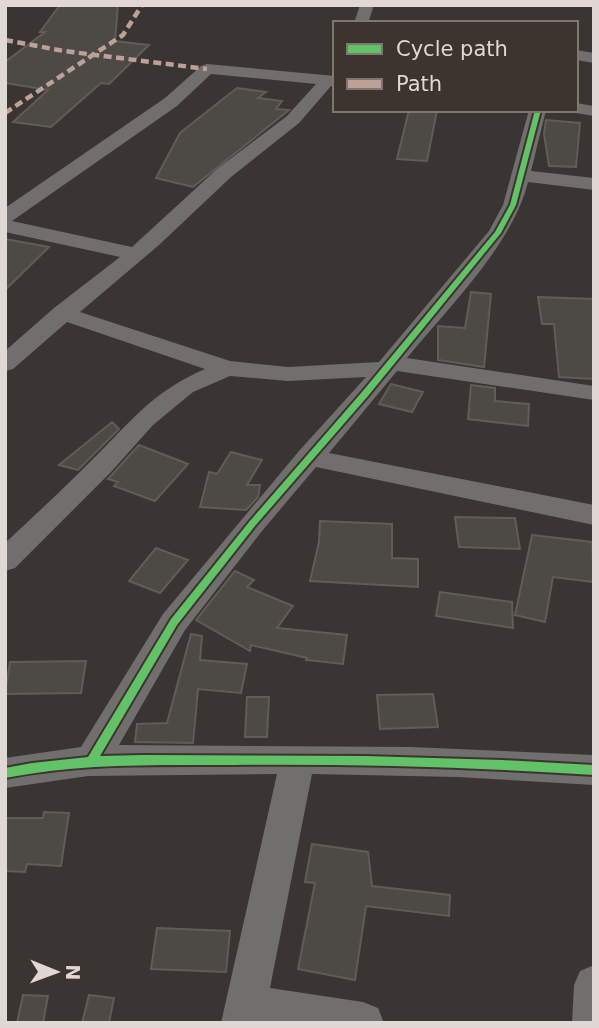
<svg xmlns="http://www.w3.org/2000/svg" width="599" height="1028" font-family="'DejaVu Sans',sans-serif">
	<rect width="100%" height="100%" fill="#3a3532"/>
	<path fill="#4d4a46" stroke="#605c58" stroke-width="2" d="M60 5H118L115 41 149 45 109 84 101 83 51 127 13 122 48 90 5 83V62L45 32H40Z
		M237 88 266 92 258 98 282 101 276 109 289 110 193 187 156 178 180 133Z
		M409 110H437L427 161 397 159Z
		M546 120 580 123 576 167 549 166 544 134Z
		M5 239 49 247 5 290Z
		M471 292 491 294 484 367 438 360V326L465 328Z
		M538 297 594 299V379L559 377 554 324H542Z
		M391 384 423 392 412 412 379 404Z
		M471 385 495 388V401L529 404 528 426 468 419Z
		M112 422 119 429 78 470 59 465Z
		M139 445 188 464 155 501 114 486 118 482 108 479Z
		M231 452 262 460 247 485H260L258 497 246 510 200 507 209 472 217 474Z
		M455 517 515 518 520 549 459 547Z
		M320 521 392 524V558L418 559V587L310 581 319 542Z
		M532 535 592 542 594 582 553 577 545 622 515 615Z
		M156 548 188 560 160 593 129 581Z
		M235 571 254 580 247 587 293 606 277 628 347 635 343 664 306 660 307 658 251 645 250 651 196 620Z
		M440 592 512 602 513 628 436 616Z
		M191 634 202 636 200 660 247 664 241 693 198 689 193 743 135 742 137 724 167 723Z
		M86 661 81 693 5 694 10 662Z
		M433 694 438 727 380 729 377 695Z
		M247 697H269L267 737H245Z
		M44 812 69 813 61 866 27 864 25 872 5 871V818H43Z
		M312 844 368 852 372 886 450 895 449 916 366 906 355 980 298 969 315 883 305 882Z
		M157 928 230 931 226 972 151 969Z
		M23 995 48 996 43 1023H17Z
		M89 995 114 998 109 1023H82Z"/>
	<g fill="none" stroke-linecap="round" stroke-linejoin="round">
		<path fill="#716e6e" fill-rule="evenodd" d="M360 5H374L368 23H354Z
			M576 50 594 53V63L576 60Z
			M207 64 335 76V86H331L299 123 231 177 159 245 80 312 230 361 288 367 379 362 489 231 503 205 529 110H546L531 171 594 178V190L528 182C513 244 448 308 407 358L594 386V400L397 371 329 453 594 505V525L316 467 262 531 185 630 119 745 411 747 594 755V785L457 777 312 774 270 988 363 1002 378 1008 384 1023H221L277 774 88 776 5 788V758L81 747 163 614 299 451 366 377 288 381 230 376 193 392 153 425 111 472 15 568 5 571V543C34 516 62 490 90 462 132 421 150 393 205 369L67 322 13 369 5 371V351L54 308 120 257 5 232V208L165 98 201 66ZM211 74 316 84 287 116 217 169 132 247 12 221 177 106Z
			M576 103 594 106V116L570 112 576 110Z
			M594 965V1023H572L574 985 580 971Z"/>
		<path stroke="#bda197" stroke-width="4.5" stroke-dasharray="8 4.5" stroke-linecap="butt" d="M5 40 64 51 207 69
			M5 113 123 35 142 5"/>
		<defs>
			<path id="cycleway" d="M535 110H541L516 205 501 233 368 396 255 526 177 625 100 756 143 755 365 756 502 760 594 765V775C473 767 353 764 233 765 156 765 81 763 5 778V768L32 763 88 757 171 619 249 522 362 392 495 232 510 205Z"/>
		</defs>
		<use href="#cycleway" stroke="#3e342e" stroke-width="4"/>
		<use href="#cycleway" fill="#61c268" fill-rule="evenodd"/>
	</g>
	<rect width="599" height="1028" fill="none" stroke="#dfd8d4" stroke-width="14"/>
	<rect x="333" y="21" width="245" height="91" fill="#3e342e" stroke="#7e7670" stroke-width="2"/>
	<rect x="347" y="44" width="35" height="10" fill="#61c268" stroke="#7e7670" stroke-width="2"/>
	<text x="396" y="56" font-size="21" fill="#dfd8d4">Cycle path</text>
	<rect x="347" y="79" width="35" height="10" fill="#bda197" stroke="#7e7670" stroke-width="2"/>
	<text x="396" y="91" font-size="21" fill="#dfd8d4">Path</text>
	<g transform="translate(56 972) rotate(91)" stroke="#3e342e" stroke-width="5" paint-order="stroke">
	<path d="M0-5L12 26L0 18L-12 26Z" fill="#dfd8d4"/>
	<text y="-10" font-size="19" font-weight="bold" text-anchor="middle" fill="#dfd8d4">N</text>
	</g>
</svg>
